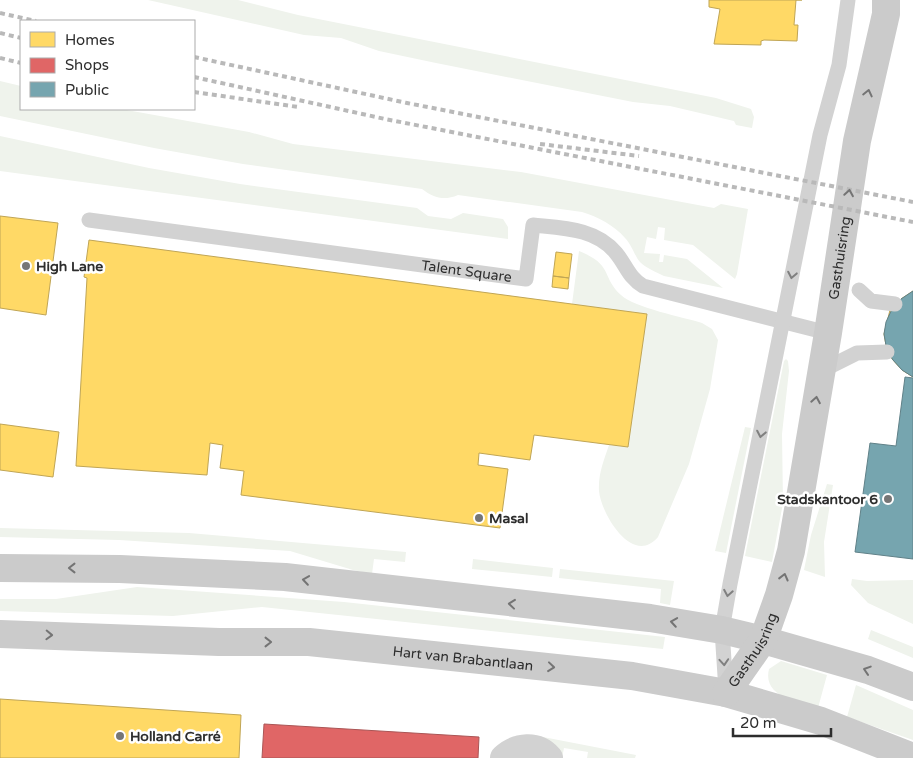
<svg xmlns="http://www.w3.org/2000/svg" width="913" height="758" font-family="'Varela Round',sans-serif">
	<rect width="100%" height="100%" fill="#fff"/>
	<path fill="#eff3ec" d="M148 0H238L298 15 716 98 751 109 754 117 752 128 736 125 734 121 670 106 633 102 436 63 379 51 341 38 304 35Z
		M0 81 21 86V109H121L249 132 293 144 521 172 714 208 721 204 748 209 737 274 735 279 693 245 664 240 665 228 658 227 656 239 647 237 644 253 660 254 659 262H663L664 255 687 259 723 288 664 276C656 272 646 268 640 262 634 255 632 245 625 238 614 225 598 217 582 212L458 195C444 201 434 198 422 189L243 164 154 148 0 116Z
		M0 136 149 168 240 184 417 208 428 216 451 219 463 213 503 219 508 227V239L0 171Z
		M579 251C614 265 601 277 621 295 635 308 683 317 702 323L712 329 718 340 710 389 689 464 658 537C633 567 601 514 599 491 598 474 604 460 609 445L628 447 646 314 572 304Z
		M786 359 788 361 789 371 782 434 783 503 772 562 745 556 784 361Z
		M745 427 751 428 726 553 715 551Z
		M827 484 833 485 824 542 825 577 804 570 811 535Z
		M0 528 189 533 406 552 405 562 374 559 372 574 353 570 290 551 119 540 0 537Z
		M473 559 553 568 552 577 472 569Z
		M560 569 674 581 670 605 660 603 661 589 559 578Z
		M852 579 867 581 913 580V624L868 603 851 585Z
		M137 587 344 602 665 637 663 649 262 607 173 616 0 611V599H56Z
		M871 630 913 647V658L868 639Z
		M781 661 827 675 818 708C799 702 762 697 769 669Z
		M856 685 913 710V740L847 717Z
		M543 737 636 755 635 758H587L588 752 564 748 562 758 543 742Z"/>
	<path fill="#ffd966" stroke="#c0a555" d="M709 0H802H796L794 25H798L797 41 764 40 761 41V45L714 44 720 9 709 7Z
		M0 216 58 223 46 315 0 308Z
		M89 240 647 314 628 447 534 435 530 460 479 453 478 465 508 469 500 528 241 495 244 471 220 468 223 445 210 443 207 475 76 466 87 278 84 277Z
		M556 252 572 254 569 278 553 276Z
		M553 276 569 278 568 289 552 287Z
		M913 291V377L902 370 893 360 887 351 884 334 890 310 901 299Z
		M0 424 59 432 53 477 0 470Z
		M0 699 241 715 239 758H0Z"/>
	<path fill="#e06666" stroke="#a55" d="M264 724 479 737 478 758H262Z"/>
	<path fill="#76a5af" stroke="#608188" d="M913 291V377L902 370 893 360 887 351 884 334 886 322 893 307 901 299Z
		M905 377 913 378V559L855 552 870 443 896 446Z"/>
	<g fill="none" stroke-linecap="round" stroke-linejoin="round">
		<g stroke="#d2d2d2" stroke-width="15">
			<path id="s1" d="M89 220 526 279 533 225C562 228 596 228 616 253 626 265 629 278 643 286L828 333"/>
			<path d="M859 290 871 301 895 304"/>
			<path d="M821 371 857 353 887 352"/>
			<path d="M726 691 722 630 730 584 820 135 839 65 848 0"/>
		</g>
		<path stroke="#d2d2d2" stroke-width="28" d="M504 758C517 746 537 744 549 758"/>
		<g stroke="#cbcbcb" stroke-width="28">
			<path d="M0 568 120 569 285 577 650 618 722 630 763 640 868 670 913 687"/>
			<path id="s2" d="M0 634 219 642H309L632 676 726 693 821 721 913 757"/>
			<path id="s3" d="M726 693 763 640 779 595 791 551 828 333 857 141 886 14V0"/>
		</g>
		<path stroke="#b9b9b9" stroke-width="4" stroke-dasharray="5 4" stroke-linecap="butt" d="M0 13 36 21
			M0 33 21 38
			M194 57 407 103 913 202
			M0 58 21 63
			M194 77 385 119 913 222
			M194 92 298 107
			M540 144 639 156"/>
	</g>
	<defs><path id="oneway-chevron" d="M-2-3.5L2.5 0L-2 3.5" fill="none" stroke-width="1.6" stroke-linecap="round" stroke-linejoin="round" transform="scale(1.25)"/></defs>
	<g stroke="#747474">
		<use href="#oneway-chevron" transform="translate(868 93) rotate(-77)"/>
		<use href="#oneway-chevron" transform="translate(849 193) rotate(-81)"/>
		<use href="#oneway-chevron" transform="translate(816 400) rotate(-80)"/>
		<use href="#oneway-chevron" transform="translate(72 568) rotate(180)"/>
		<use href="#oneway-chevron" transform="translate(784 577) rotate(-76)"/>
		<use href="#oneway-chevron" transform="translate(306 580) rotate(-172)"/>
		<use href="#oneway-chevron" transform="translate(512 604) rotate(-174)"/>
		<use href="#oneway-chevron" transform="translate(674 622) rotate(-171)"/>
		<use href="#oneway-chevron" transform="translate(49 635) rotate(2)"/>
		<use href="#oneway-chevron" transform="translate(268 642)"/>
		<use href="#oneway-chevron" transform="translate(551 667) rotate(6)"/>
		<use href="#oneway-chevron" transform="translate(867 670) rotate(-162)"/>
	</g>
	<g stroke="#808080">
		<use href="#oneway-chevron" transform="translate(792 275) rotate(101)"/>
		<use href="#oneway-chevron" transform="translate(761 434) rotate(101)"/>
		<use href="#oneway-chevron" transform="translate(728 593) rotate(100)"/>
		<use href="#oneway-chevron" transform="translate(724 662) rotate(86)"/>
	</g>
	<g fill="#767676" stroke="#fff" stroke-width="2">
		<circle cx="26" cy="266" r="5"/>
		<circle cx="888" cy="499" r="5"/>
		<circle cx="479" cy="518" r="5"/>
		<circle cx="120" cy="736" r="5"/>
	</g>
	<g text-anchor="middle" stroke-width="5" stroke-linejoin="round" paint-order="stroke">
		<g font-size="14" fill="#2d2d2d" stroke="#fff">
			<text dy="5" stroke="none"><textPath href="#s3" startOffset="455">Gasthuisring</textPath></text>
			<text dy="5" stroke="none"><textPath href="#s1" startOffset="381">Talent Square</textPath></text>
			<text dy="5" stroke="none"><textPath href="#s3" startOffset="51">Gasthuisring</textPath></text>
			<text dy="5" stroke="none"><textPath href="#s2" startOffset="464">Hart van Brabantlaan</textPath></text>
		</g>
		<g font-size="14" font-weight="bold" fill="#2d2d2d" stroke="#fff" text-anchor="start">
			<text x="36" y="271">High Lane</text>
			<text x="878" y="504" text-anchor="end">Stadskantoor 6</text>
			<text x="489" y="523">Masal</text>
			<text x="130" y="741">Holland Carré</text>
		</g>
	</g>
	<rect x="20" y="20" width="175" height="90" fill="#ffffff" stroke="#ababab"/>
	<rect x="30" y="32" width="25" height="15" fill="#ffd966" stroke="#ababab"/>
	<text x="65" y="45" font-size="15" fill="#2d2d2d">Homes</text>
	<rect x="30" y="58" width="25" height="15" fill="#e06666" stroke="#ababab"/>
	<text x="65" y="70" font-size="15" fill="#2d2d2d">Shops</text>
	<rect x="30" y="82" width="25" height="15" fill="#76a5af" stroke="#ababab"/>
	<text x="65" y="95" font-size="15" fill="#2d2d2d">Public</text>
	<path d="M733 728v8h98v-8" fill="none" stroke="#2d2d2d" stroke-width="2.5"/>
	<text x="740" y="728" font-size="15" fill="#2d2d2d" stroke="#ffffff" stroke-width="4" paint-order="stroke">20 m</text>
</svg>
